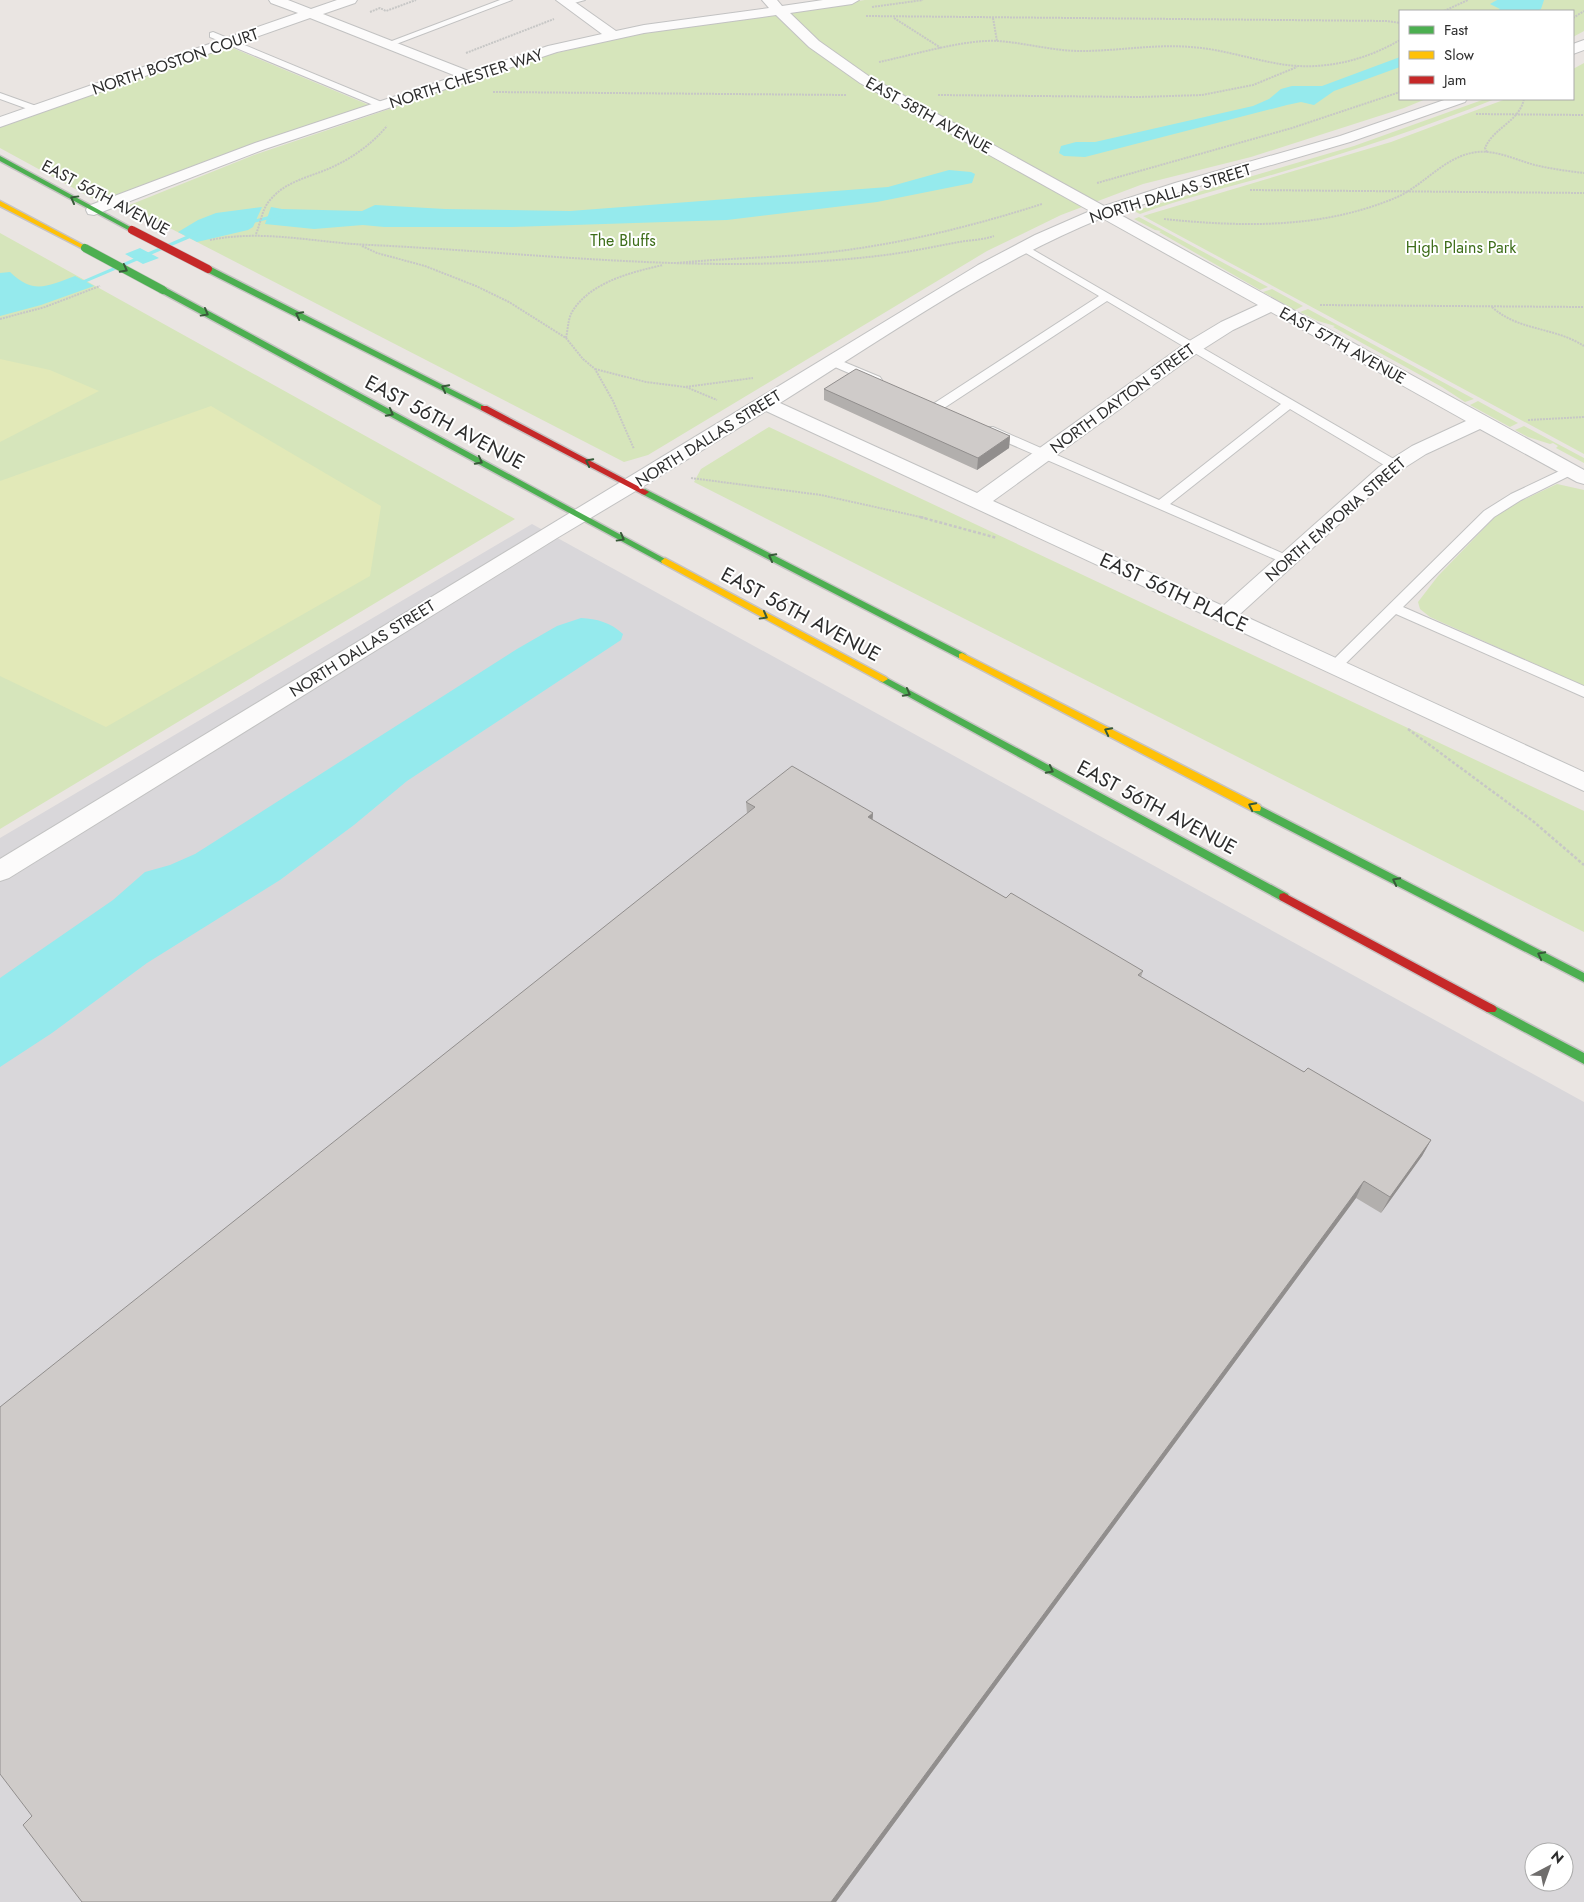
<svg xmlns="http://www.w3.org/2000/svg" width="1584" height="1902" font-family="Jost,sans-serif">
	<rect width="100%" height="100%" fill="#eae5e2"/>
	<path fill="#d9d7da" fill-rule="evenodd" d="M532 524 1584 1102V1902H0V838ZM1534 1852H1564V1882H1534Z"/>
	<path fill="#d6e5bb" d="M865 0H1584V31L1573 37V11H1400V99H1426L1404 108 1251 157 1143 184 1061 215 987 251 648 455 624 462 127 206 254 155 548 55 645 32Z
		M228 46 369 105 238 149 99 202 0 148V126Z
		M1584 63V454L1143 216 1391 142 1506 99H1573V69Z
		M1485 99H1495C1423 128 1349 152 1275 174 1230 187 1184 198 1140 214L1134 211 1354 146Z
		M1139 217 1268 287 1260 290 1159 232 1161 231 1155 230 1134 219Z
		M0 233 515 519 0 829Z
		M1272 289 1303 306 1295 310 1263 292Z
		M1308 309 1474 399 1465 402 1442 387 1333 327 1335 326 1318 321 1300 312Z
		M1478 401 1518 423 1510 427 1470 405Z
		M1524 426 1584 458V463L1556 448 1558 446 1553 443 1550 444 1528 437 1515 430Z
		M769 427 1584 811V932L694 482 701 469Z
		M1557 484 1584 490V686L1430 617 1420 609 1418 602 1438 576 1495 517 1510 506Z"/>
	<path fill="#e2e9b8" d="M0 359 50 370 99 391 0 442Z
		M211 406 381 506 370 576 106 727 0 676V481Z"/>
	<path fill="#95eaed" d="M1497 0H1544L1541 9 1537 11H1497L1500 9 1490 4Z
		M1400 57V67L1334 91 1314 105 1301 102 1287 105 1085 157 1064 156 1059 153 1061 146 1076 142H1095L1253 106 1269 99 1281 89 1292 86H1322Z
		M949 170 971 172 975 174 972 183 877 202 727 220 512 227H384L363 225 314 229 265 224 271 207 282 209 362 211 375 205 445 209 570 211 888 187Z
		M262 207 253 227 248 230 197 242 178 232 198 220 216 213Z
		M140 248 159 258 143 264 125 254Z
		M10 272C34 295 47 286 75 276L94 286 41 305 0 316V273Z
		M581 618C597 619 610 622 623 634L621 640 407 781 354 825 280 880 147 963 52 1033 0 1067V978L113 900 145 872 170 865 195 854 517 649 557 626Z"/>
	<g fill="none" stroke-linecap="round" stroke-linejoin="round">
		<path fill="#95eaed" fill-rule="evenodd" d="M281 213 284 215 283 216 244 225 241 223Z
			M200 230 202 231V233L75 287 70 286Z"/>
		<defs>
			<path id="lane" d="M500 0H512L391 46H385L384 44Z
				M565 0H585L567 5 563 2Z
				M213 32 384 103 386 105 384 107H378L210 37V33Z
				M0 93 39 107 41 109 36 112 0 99Z
				M1023 244 1399 462 1400 465 1394 469 1389 468 1290 409 1170 504 1291 557 1293 560 1291 563 1286 564 985 433 983 430 985 427H993L1159 500 1281 404 1107 301 941 410H933L931 407 933 404 1099 296 1019 249 1018 247 1019 245Z
				M832 357 880 377 882 380 876 384 872 383 828 364 826 361Z
				M1570 466 1576 470 1575 473 1521 500 1494 517 1403 607 1584 686V697L1396 614 1340 669H1330L1328 666 1330 663 1484 511 1511 494Z"/>
			<path id="street" d="M269 0H288L311 9 337 0H357L355 3 323 14 471 72 548 46 602 34 556 0H572L616 31 644 25 769 8 762 0H777L782 6 823 0H859L852 4 790 13 819 41 870 77 1104 206 1175 183 1340 136 1447 99H1467L1465 102 1350 142 1186 190 1117 213 1584 470V484L1577 482 1480 429 1426 454 1393 475 1240 614 1584 772V791L766 411 639 489 557 538 9 878 0 881V859L978 265 1035 235 1090 211 860 83 809 47 776 15 644 33 557 52 265 149 94 215 88 214 86 210 88 206 255 143 456 76 310 18 0 127V117L298 13 271 3ZM1102 218 1258 305 1221 322 1186 343 977 493 780 403C884 338 989 264 1102 218ZM1271 312 1466 421 1412 446 1379 467 1223 606 993 501 1200 351 1233 330Z
				M1584 40V50L1573 54V44Z"/>
			<path id="fast" d="M0 156 134 229 135 230 130 231 0 161Z
				M205 267H211L488 408 481 410 205 271Z
				M160 288H166L669 561 668 563H662L160 292Z
				M645 489 965 654 967 656 965 658H959L642 494 641 492Z
				M883 676 1288 894 1289 897 1284 901 1280 900 880 681 878 679Z
				M1256 804 1584 973V982L1252 811 1251 808 1252 805Z
				M1491 1004 1584 1053V1064L1487 1012 1485 1009 1487 1006Z"/>
			<path id="slow" d="M0 201 87 247 88 248 83 249 0 206Z
				M665 558 886 677 888 679 883 682 880 681 662 563 661 561Z
				M962 653 1260 805 1261 808 1260 811H1252L959 658V654Z"/>
			<path id="jam" d="M481 406H487L649 492 645 495 642 494 481 410Z
				M1284 893 1495 1006 1497 1009 1495 1012H1487L1280 900 1279 897 1280 894Z"/>
		</defs>
		<use href="#lane" stroke="#c2c2c2" stroke-width="2"/>
		<use href="#street" stroke="#c2c2c2" stroke-width="2"/>
		<use href="#fast" stroke="#c6c3c3" stroke-width="3"/>
		<use href="#slow" stroke="#c6c3c3" stroke-width="3"/>
		<use href="#jam" stroke="#c6c3c3" stroke-width="3"/>
		<path stroke="#c7c7c6" stroke-width="2" stroke-dasharray="2 1" stroke-linecap="butt" d="M872 7 923 0
			M1444 11 1468 0
			M370 12 380 8 386 11 416 0
			M866 16 1387 21 1400 23
			M894 18 941 48
			M993 18 997 41
			M1573 18 1584 11
			M466 53 554 19
			M879 62C913 55 965 39 998 41 1026 43 1053 51 1081 51 1118 51 1154 44 1191 47 1221 49 1250 59 1280 64 1322 71 1364 61 1400 40
			M493 92 847 95
			M938 95 1140 97 1202 95 1253 85 1297 67
			M1476 114 1584 115
			M1487 152 1485 148C1494 127 1519 122 1524 99
			M1097 183 1292 128 1400 92
			M1250 190 1584 193
			M1164 219C1242 227 1321 229 1395 198 1424 186 1444 156 1477 152 1497 150 1516 160 1535 165 1551 169 1568 171 1584 173
			M256 234C261 222 262 208 271 199 285 182 309 177 328 169 351 159 371 145 387 126
			M210 240C264 229 317 243 371 245 540 253 709 276 877 256 905 253 932 247 959 242 970 240 983 240 994 236
			M362 246 377 253 425 266 476 286 509 302 566 338 583 359 595 369 613 401 634 449
			M677 263C725 258 774 258 822 253 897 245 970 227 1042 204
			M1320 305 1584 307
			M1492 307C1518 331 1555 327 1584 346
			M0 319 45 307 100 286
			M566 338C568 329 568 319 572 312 590 282 632 272 663 265
			M595 369 646 382 685 387 753 378
			M686 387 717 400
			M1528 420 1584 417
			M691 478 821 495 925 518"/>
		<path stroke="#c7c7c6" stroke-width="2.5" stroke-dasharray="3 2" stroke-linecap="butt" d="M920 517 997 538
			M1408 729 1534 822 1584 865"/>
		<use href="#lane" fill="#fcfbfb" fill-rule="evenodd"/>
		<use href="#street" fill="#fcfbfb" fill-rule="evenodd"/>
		<use href="#fast" fill="#4caf50" fill-rule="evenodd"/>
		<use href="#slow" fill="#ffc107" fill-rule="evenodd"/>
		<use href="#jam" fill="#c62828" fill-rule="evenodd"/>
		<defs>
			<path id="fast-bridge" d="M85 248 163 290"/>
			<path id="jam-bridge" d="M132 230 208 269"/>
		</defs>
		<use href="#fast-bridge" stroke="#c6c3c3" stroke-width="9" stroke-linecap="butt"/>
		<use href="#jam-bridge" stroke="#c6c3c3" stroke-width="9" stroke-linecap="butt"/>
		<use href="#fast-bridge" stroke="#4caf50" stroke-width="8"/>
		<use href="#jam-bridge" stroke="#c62828" stroke-width="8"/>
	</g>
	<path fill="#b2afad" d="M824 389 1010 436 1009 448 977 470 824 400Z
		M746 802 873 813 872 819 1006 898 1143 971 1141 977 1304 1072 1431 1140 1422 1156 1381 1213 1356 1198 836 1902H82L32 1816 747 814Z"/>
	<path fill="#918e8d" d="M1010 436 1009 448 977 470 978 458Z
		M873 813 872 830 868 817Z
		M1431 1140 1422 1156 1381 1213 1390 1197Z
		M1364 1181 1356 1198 836 1902H831Z"/>
	<path fill="#cfcbc9" stroke="#918e8d" d="M856 369 1010 436 978 458 824 389Z
		M792 766 873 813 868 817 1006 898 1011 893 1143 971 1138 975 1304 1072 1308 1068 1431 1140 1390 1197 1364 1181 831 1902H82L23 1825 32 1816 0 1774V1407L755 807 746 802Z"/>
	<defs><path id="oneway-chevron" d="M-2-3.5L2.5 0L-2 3.5" fill="none" stroke-width="1.6" stroke-linecap="round" stroke-linejoin="round" transform="scale(1.25)"/></defs>
	<g stroke="#385a39">
		<use href="#oneway-chevron" transform="translate(74 199) rotate(-151)"/>
		<use href="#oneway-chevron" transform="translate(124 269) rotate(28)"/>
		<use href="#oneway-chevron" transform="translate(205 313) rotate(29)"/>
		<use href="#oneway-chevron" transform="translate(299 315) rotate(-153)"/>
		<use href="#oneway-chevron" transform="translate(445 388) rotate(-153)"/>
		<use href="#oneway-chevron" transform="translate(390 413) rotate(28)"/>
		<use href="#oneway-chevron" transform="translate(479 461) rotate(28)"/>
		<use href="#oneway-chevron" transform="translate(589 462) rotate(-153)"/>
		<use href="#oneway-chevron" transform="translate(621 538) rotate(29)"/>
		<use href="#oneway-chevron" transform="translate(772 557) rotate(-152)"/>
		<use href="#oneway-chevron" transform="translate(764 616) rotate(29)"/>
		<use href="#oneway-chevron" transform="translate(907 693) rotate(28)"/>
		<use href="#oneway-chevron" transform="translate(1108 731) rotate(-153)"/>
		<use href="#oneway-chevron" transform="translate(1050 770) rotate(28)"/>
		<use href="#oneway-chevron" transform="translate(1252 806) rotate(-153)"/>
		<use href="#oneway-chevron" transform="translate(1396 881) rotate(-153)"/>
		<use href="#oneway-chevron" transform="translate(1541 955) rotate(-153)"/>
	</g>
	<g text-anchor="middle" stroke-width="4" stroke-linejoin="round" paint-order="stroke">
		<g font-size="16" fill="#2d2d2d" stroke="#fff">
			<text transform="translate(175 61) rotate(-19)" y="6">NORTH BOSTON COURT</text>
			<text transform="translate(466 78) rotate(-18)" y="6">NORTH CHESTER WAY</text>
			<text transform="translate(929 115) rotate(29)" y="6">EAST 58TH AVENUE</text>
			<text transform="translate(1170 193) rotate(-17)" y="6">NORTH DALLAS STREET</text>
			<text transform="translate(106 197) rotate(28)" y="6">EAST 56TH AVENUE</text>
			<text transform="translate(1343 345) rotate(29)" y="6">EAST 57TH AVENUE</text>
			<text transform="translate(1122 398) rotate(-36)" y="6">NORTH DAYTON STREET</text>
			<text transform="translate(708 438) rotate(-32)" y="6">NORTH DALLAS STREET</text>
			<text transform="translate(1335 519) rotate(-41)" y="6">NORTH EMPORIA STREET</text>
			<text transform="translate(362 648) rotate(-32)" y="6">NORTH DALLAS STREET</text>
		</g>
		<g font-size="16" fill="#3d6d19" stroke="#fff">
			<text x="623" y="246">The Bluffs</text>
			<text x="1461" y="253">High Plains Park</text>
		</g>
		<g font-size="20" fill="#2d2d2d" stroke="#fff">
			<text transform="translate(445 422) rotate(28)" y="7">EAST 56TH AVENUE</text>
			<text transform="translate(1174 592) rotate(25)" y="7">EAST 56TH PLACE</text>
			<text transform="translate(801 614) rotate(28)" y="7">EAST 56TH AVENUE</text>
			<text transform="translate(1157 807) rotate(28)" y="7">EAST 56TH AVENUE</text>
		</g>
	</g>
	<rect x="1399" y="10" width="175" height="90" fill="#ffffff" stroke="#ababab"/>
	<rect x="1409" y="26" width="25" height="8" fill="#4caf50" stroke="#ababab"/>
	<text x="1444" y="35" font-size="15" fill="#2d2d2d">Fast</text>
	<rect x="1409" y="51" width="25" height="8" fill="#ffc107" stroke="#ababab"/>
	<text x="1444" y="60" font-size="15" fill="#2d2d2d">Slow</text>
	<rect x="1409" y="76" width="25" height="8" fill="#c62828" stroke="#ababab"/>
	<text x="1444" y="85" font-size="15" fill="#2d2d2d">Jam</text>
	<g transform="translate(1549 1867) rotate(41)"><circle r="24" fill="#ffffff" stroke="#ababab"/>
	<path d="M0-4L9 19L0 12L-9 19Z" fill="#6f6d6c"/>
	<text y="-8" font-size="14" font-weight="bold" text-anchor="middle" fill="#2d2d2d">N</text>
	</g>
</svg>
